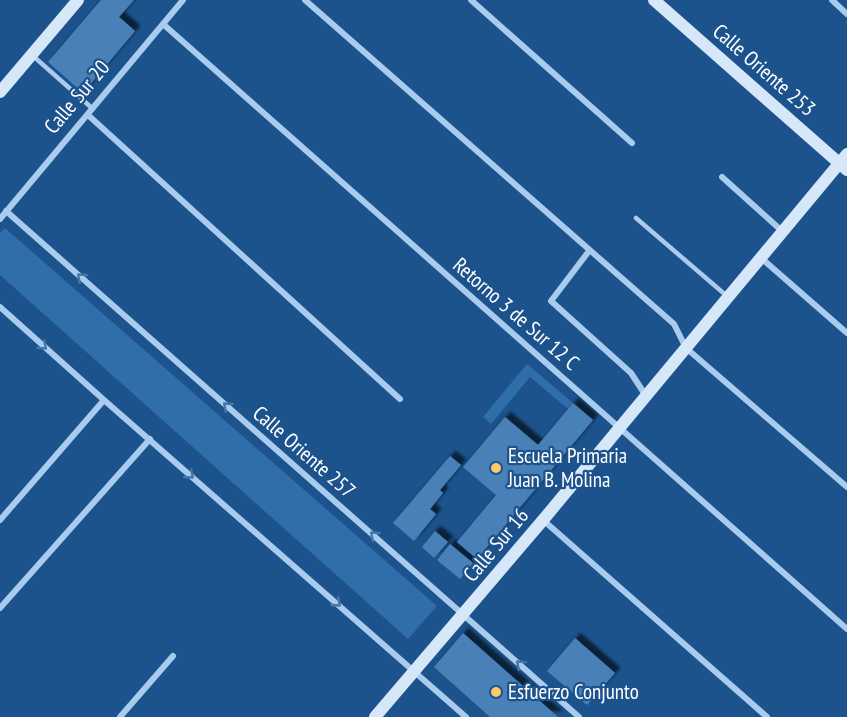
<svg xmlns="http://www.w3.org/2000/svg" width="847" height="717" font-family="'PT Sans Narrow',sans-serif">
	<defs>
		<filter id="shadow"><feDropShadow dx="5.5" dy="-5.5" stdDeviation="1.5" flood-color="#0009"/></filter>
	</defs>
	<rect width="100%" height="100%" fill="#1c538d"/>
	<path fill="#2f6eab" d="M5 228 437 606 408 639 0 275V233Z
		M527 364 573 403 568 409 530 377 491 424 483 417Z"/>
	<path fill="#4980b7" filter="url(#shadow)" d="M101 0H134L119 17 135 31 83 93 48 62Z
		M573 403 593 420 477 559 457 542 496 495 463 467 505 417 538 445Z
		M450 456 461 465 440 490 443 493 430 509 436 514 414 541 393 523Z
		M435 531 448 542 434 558 422 547Z
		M450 544 473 563 460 579 437 560Z
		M463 633 558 717H490L434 667Z
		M575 638 615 673 587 705 547 671Z"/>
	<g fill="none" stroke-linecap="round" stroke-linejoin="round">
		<path stroke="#a9cbed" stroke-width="4.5" d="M32 55 93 109
			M636 218 728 297"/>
		<path stroke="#a9cbed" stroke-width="6" d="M305 0 674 324 686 348 847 487
			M471 0 632 143
			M832 0 847 14
			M163 24 847 629
			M88 115 400 399
			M722 177 782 231
			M6 211 579 717
			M0 219 183 0
			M589 251 551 301 631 373 646 396
			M760 257 847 333
			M0 307 104 400 466 717
			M0 520 104 400
			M543 520 767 717
			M0 608 150 439
			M120 717 173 656"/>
		<path stroke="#d6e7f9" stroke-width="12" d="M654 0 847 170
			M0 92 78 0
			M375 717 543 520 847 154"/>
	</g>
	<defs><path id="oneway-chevron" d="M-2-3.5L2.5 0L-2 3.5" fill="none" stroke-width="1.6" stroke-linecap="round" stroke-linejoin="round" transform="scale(1.5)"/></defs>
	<g stroke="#4677aa">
		<use href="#oneway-chevron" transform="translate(81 277) rotate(-138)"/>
		<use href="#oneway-chevron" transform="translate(43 346) rotate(42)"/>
		<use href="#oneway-chevron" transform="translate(227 406) rotate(-139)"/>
		<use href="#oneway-chevron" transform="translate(190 475) rotate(41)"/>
		<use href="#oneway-chevron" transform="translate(374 535) rotate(-139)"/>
		<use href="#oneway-chevron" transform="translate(337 603) rotate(41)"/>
		<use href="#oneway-chevron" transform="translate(520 664) rotate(-138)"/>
	</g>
	<g fill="#fdca67" stroke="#1c538d" stroke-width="2">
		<circle cx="496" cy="468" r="6"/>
		<circle cx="496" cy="692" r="6"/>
	</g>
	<g text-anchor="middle" stroke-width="4.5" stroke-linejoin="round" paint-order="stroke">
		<g font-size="21" fill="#fff" stroke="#1c538d">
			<text transform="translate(764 70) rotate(41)" y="7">Calle Oriente 253</text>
			<text transform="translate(77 97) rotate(-50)" y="7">Calle Sur 20</text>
			<text transform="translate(516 314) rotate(41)" y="7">Retorno 3 de Sur 12 C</text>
			<text transform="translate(304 452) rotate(41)" y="7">Calle Oriente 257</text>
			<text transform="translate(496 545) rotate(-50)" y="7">Calle Sur 16</text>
		</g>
		<g font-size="21" fill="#fff" stroke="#1c538d" text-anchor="start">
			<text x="508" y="463">Escuela Primaria<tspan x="508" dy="24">Juan B. Molina</tspan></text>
			<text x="508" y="699">Esfuerzo Conjunto</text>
		</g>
	</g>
</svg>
